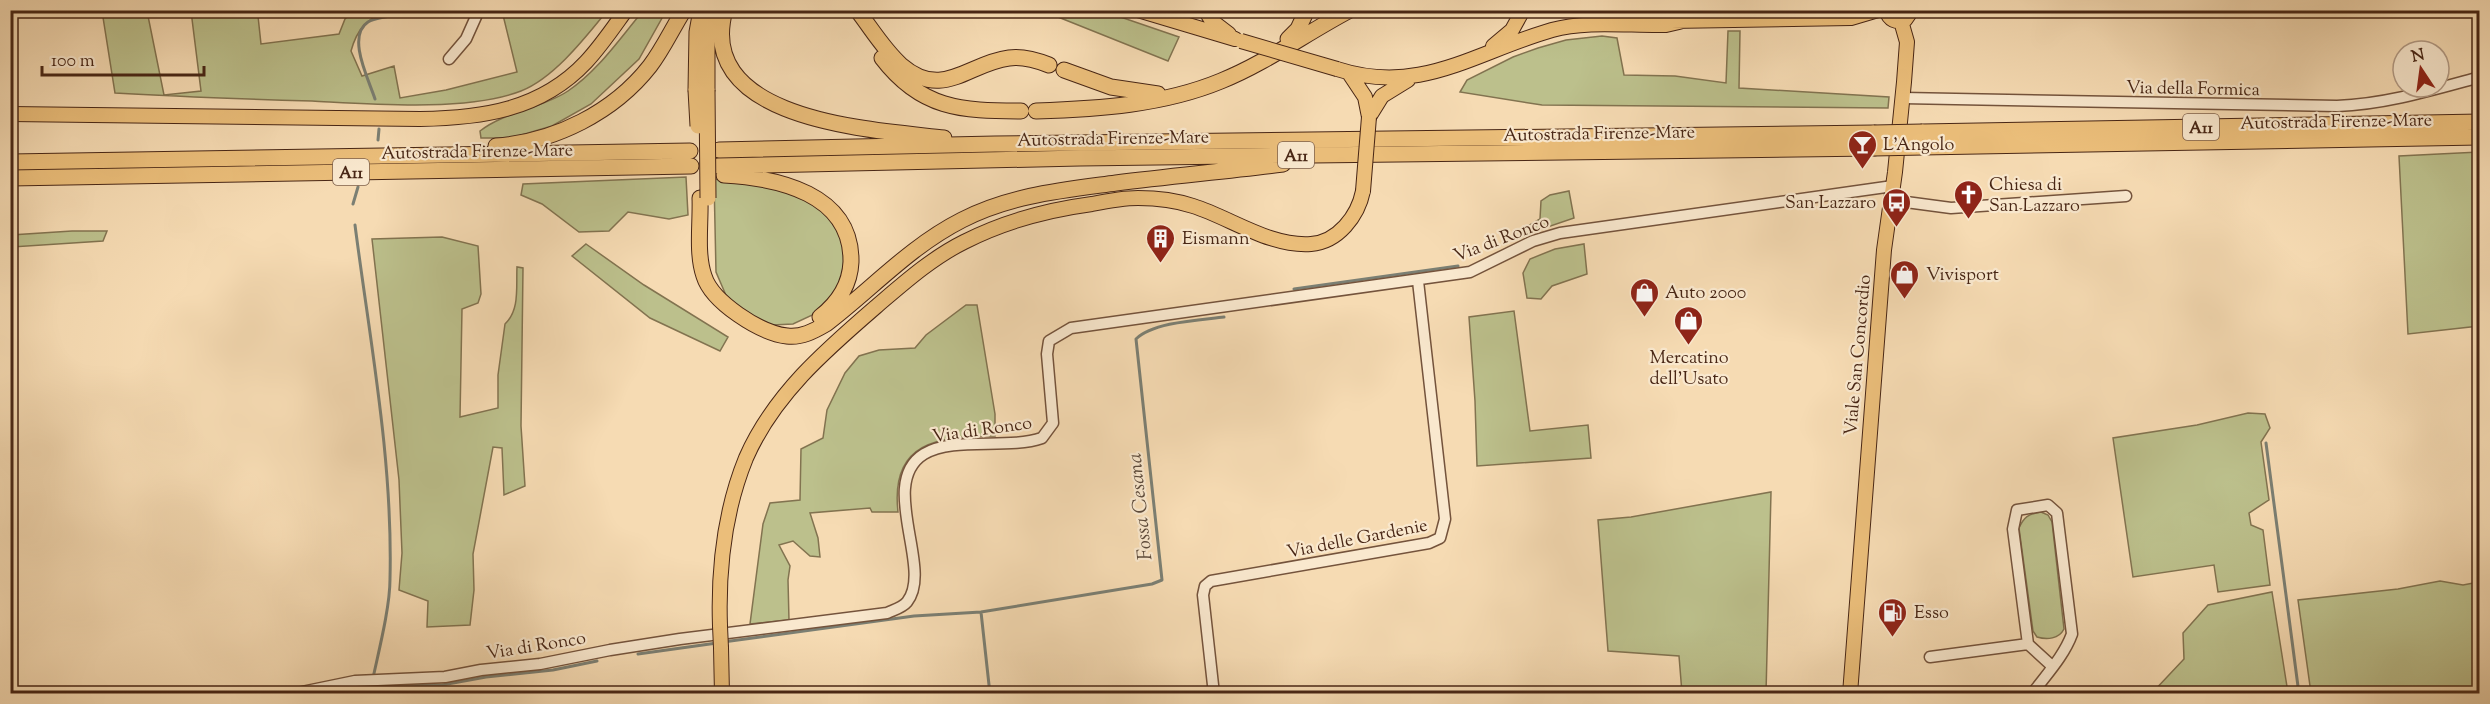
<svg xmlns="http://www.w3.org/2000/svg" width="2490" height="704" font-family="'Sorts Mill Goudy',serif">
	<rect width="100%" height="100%" fill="#f6dbb3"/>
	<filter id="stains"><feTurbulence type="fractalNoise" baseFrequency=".00333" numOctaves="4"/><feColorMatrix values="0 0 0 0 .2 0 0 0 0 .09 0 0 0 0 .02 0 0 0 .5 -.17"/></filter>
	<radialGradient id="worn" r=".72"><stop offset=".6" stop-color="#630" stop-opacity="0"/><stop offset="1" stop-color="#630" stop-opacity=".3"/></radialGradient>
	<path fill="#bcc08c" stroke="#827350" stroke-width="1.5" d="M102 11H147L164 95 201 91 191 11H267L264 16H258L261 44 339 34 345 19 354 11H386C366 20 357 29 351 51L362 76 394 66 400 98 446 90 517 72 502 11H607C585 38 554 78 521 91 467 112 370 104 312 101 246 99 181 97 115 93Z
		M643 11H666L639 59 591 104 552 126 511 138H481L480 131C506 111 541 109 568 91 598 71 620 38 643 11Z
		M1043 11H1103L1179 37 1168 61Z
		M1728 31H1740L1739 88 1889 97 1888 108 1542 105 1460 92 1467 80 1513 57 1538 48 1566 40 1602 36 1617 38 1624 75 1675 76 1726 83Z
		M2479 152V326L2408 334 2399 156Z
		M686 177 688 215 669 219 628 212 609 231 579 232 542 204 521 195 523 184Z
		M714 179 763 182 818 205 843 237 844 278 821 311 793 324 772 325 762 323 728 300 716 272Z
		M1569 191 1574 218 1524 235 1521 230 1540 219 1541 201 1550 195Z
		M72 231H107L103 241 12 247 11 235Z
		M442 237 478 246 481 294 478 303 462 309 460 417 498 408V375L505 324C520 310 516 287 517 267L523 268 521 426 525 486 504 495 502 448 493 447 473 554 474 590 470 625 427 627 428 601 399 590 402 553 399 480 372 239Z
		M586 244 644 285 728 337 720 351 650 318 572 256Z
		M1584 244 1587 274 1552 286 1541 299 1527 298 1523 273 1530 259 1555 249Z
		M966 305H977L995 414V436C938 436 890 442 898 512H872L870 508 810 513 818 538 820 557 810 556 793 541 779 545 790 566 788 580 789 620 750 624 763 524 770 503 800 500 801 449 823 438 827 410 845 373 859 356 879 350 915 348 926 335Z
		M1514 311 1530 431 1588 425 1591 458 1477 466 1475 401 1469 317Z
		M2248 413 2265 414 2270 428 2261 442 2269 500 2249 513 2251 525 2263 530 2270 585 2218 592 2214 565 2133 577 2113 438 2197 425Z
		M1771 492 1766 693H1682L1679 656 1608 651 1598 520 1631 517Z
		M2041 512 2048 515 2052 522 2064 629C2059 639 2047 640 2037 637L2033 631 2019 528C2024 517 2028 514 2041 512Z
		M2440 581 2463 585 2479 582V693H2311L2298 600 2398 589Z
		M2272 592 2288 693H2152L2184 659 2183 633 2208 605Z"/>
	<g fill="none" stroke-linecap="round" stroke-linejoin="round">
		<path stroke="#7b7f73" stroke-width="3" d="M375 99C369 80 346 36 368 22 378 16 391 19 399 10
			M378 140 379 129
			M353 204 358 187
			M355 225C370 342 393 460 390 579 390 607 379 650 373 678
			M1294 289 1458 266
			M2266 443 2299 694
			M981 612 990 694
			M723 642 914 616 981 612 1152 584 1162 580 1136 339C1153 322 1200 320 1224 317
			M638 654 717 643
			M394 684 442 685 486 677 553 670 597 661
			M363 694 371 685"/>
		<defs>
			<path id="minor" d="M1649 18 1651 10
				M449 59 466 39 479 10
				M1903 98 2337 106C2386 104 2432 90 2480 77
				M1891 200 1951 208 2126 196
				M1930 657 2028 644
				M292 694 355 681 445 677 481 670 540 664 610 650 680 639 887 613C893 610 902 608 907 602 934 569 877 483 924 454 953 436 1008 450 1042 438L1053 423 1047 354 1049 341 1071 328 1470 272 1533 241 1560 233 1893 186
				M1214 694 1203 595 1205 586 1211 581 1429 543 1440 538 1445 519 1418 281
				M2032 694C2046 675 2064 656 2072 634L2057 513 2048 505 2017 510 2013 529 2028 644 2052 666"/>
			<path id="major" d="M1138 10 1235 39
				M1205 10 1212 21 1229 34
				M1598 10 1643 18
				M1886 10C1889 20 1896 23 1905 20L1912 10
				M1671 21 1851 18 1878 10
				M1493 46 1512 30 1523 10
				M1337 69C1420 96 1475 52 1552 30 1587 20 1630 26 1666 25L1679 22
				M1349 73 1365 97 1369 117
				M10 114 420 119C482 118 541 110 586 62 601 46 613 28 626 10
				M1369 117 1382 96 1408 80
				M720 626C718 568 724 512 746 458 774 394 827 349 878 305 905 282 932 258 964 242 1005 221 1047 210 1092 204 1107 201 1123 198 1138 198 1157 198 1175 200 1193 206 1231 218 1270 247 1311 244 1338 242 1358 216 1363 191
				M721 648 722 694
				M1850 694 1884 250 1895 172 1904 82 1907 42 1901 21"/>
			<path id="highway" d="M725 10C694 122 876 130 944 138
				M857 10C871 28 884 50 901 65 943 101 968 63 1009 58 1023 56 1036 60 1049 65
				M1288 39 1298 29 1307 10
				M882 58C921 109 961 111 1021 111
				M1064 70 1111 87 1158 94
				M696 90 697 32 701 10
				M707 90V31L711 12
				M1036 111C1098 109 1163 105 1221 81 1266 63 1306 33 1350 10
				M1922 132 2480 122
				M496 146C555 142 614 112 650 66 663 49 672 29 684 10
				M1923 147 2480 137
				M719 150 995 144 1874 133
				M10 162 690 151
				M718 166 1080 158 1874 148
				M724 175C777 178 852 193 851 262 850 284 838 303 820 317
				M10 178 691 166
				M700 198C701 222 696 253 704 276 712 302 760 333 787 336 801 338 814 331 826 324 872 289 909 247 962 220 1010 195 1064 190 1116 183 1172 176 1227 171 1283 164"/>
		</defs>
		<use href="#minor" stroke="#74533c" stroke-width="13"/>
		<use href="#major" stroke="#482615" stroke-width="16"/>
		<use href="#highway" stroke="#482615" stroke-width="17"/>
		<use href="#minor" stroke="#f9e8ce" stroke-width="10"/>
		<use href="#major" stroke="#ebbe7a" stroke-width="14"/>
		<use href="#highway" stroke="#ebbe7a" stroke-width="15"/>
		<defs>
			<path id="major-bridge" d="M1241 41 1337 69
				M1363 191 1369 117
				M720 626 721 648"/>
			<path id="highway-bridge" d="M696 90 698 126
				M707 90 708 198
				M1874 133 1922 132
				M1874 148 1923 147"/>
		</defs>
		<use href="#major-bridge" stroke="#482615" stroke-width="16" stroke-linecap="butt"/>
		<use href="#highway-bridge" stroke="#482615" stroke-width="17" stroke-linecap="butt"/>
		<use href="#major-bridge" stroke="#ebbe7a" stroke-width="14"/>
		<use href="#highway-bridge" stroke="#ebbe7a" stroke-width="15"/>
	</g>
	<defs>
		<symbol id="bar-pin" viewBox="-11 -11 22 30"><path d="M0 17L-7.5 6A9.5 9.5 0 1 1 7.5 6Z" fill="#8f2418" stroke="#f9e8ce"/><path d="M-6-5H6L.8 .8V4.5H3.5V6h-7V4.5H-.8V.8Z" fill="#fff"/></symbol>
		<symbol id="church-pin" viewBox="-11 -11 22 30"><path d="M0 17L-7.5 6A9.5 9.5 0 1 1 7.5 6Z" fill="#8f2418" stroke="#f9e8ce"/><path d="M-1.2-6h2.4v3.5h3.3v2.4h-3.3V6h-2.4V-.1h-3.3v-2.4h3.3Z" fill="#fff"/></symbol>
		<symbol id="bus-pin" viewBox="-11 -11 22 30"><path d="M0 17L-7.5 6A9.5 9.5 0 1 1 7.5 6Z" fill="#8f2418" stroke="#f9e8ce"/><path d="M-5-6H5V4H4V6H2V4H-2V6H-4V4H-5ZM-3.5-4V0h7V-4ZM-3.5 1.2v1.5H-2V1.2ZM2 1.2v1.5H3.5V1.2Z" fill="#fff"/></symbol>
		<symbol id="building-pin" viewBox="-11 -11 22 30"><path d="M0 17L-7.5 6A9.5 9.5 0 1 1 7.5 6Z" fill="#8f2418" stroke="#f9e8ce"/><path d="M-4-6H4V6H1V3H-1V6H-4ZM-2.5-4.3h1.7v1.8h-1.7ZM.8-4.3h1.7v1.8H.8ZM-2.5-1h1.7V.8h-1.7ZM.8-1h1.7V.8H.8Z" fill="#fff"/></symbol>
		<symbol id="shop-pin" viewBox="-11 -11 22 30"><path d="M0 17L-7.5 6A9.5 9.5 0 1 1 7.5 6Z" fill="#8f2418" stroke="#f9e8ce"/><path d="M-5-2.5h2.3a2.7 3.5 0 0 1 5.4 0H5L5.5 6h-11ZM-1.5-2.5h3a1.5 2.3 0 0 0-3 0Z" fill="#fff"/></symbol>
		<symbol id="fuel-pin" viewBox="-11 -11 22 30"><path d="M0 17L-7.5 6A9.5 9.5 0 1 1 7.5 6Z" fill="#8f2418" stroke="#f9e8ce"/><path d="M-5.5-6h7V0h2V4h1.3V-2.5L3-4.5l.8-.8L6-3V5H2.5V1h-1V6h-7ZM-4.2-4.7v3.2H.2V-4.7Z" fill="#fff"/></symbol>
	</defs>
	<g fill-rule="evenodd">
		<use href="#bar-pin" x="1846" y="128" width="33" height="45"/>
		<use href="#church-pin" x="1952" y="178" width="33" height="45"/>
		<use href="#bus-pin" x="1880" y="186" width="33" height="45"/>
		<use href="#building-pin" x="1144" y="222" width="33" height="45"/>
		<use href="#shop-pin" x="1888" y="258" width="33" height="45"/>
		<use href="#shop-pin" x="1628" y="276" width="33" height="45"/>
		<use href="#shop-pin" x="1672" y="304" width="33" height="45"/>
		<use href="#fuel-pin" x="1876" y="596" width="33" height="45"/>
	</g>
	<g text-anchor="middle" stroke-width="4.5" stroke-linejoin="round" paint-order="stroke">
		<g fill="#f9e8ce" stroke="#7d604c" stroke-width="1.5">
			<rect x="2183" y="114" width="36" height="26" rx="4.5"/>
			<rect x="1278" y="142" width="36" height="26" rx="4.5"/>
			<rect x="333" y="159" width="36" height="26" rx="4.5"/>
		</g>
		<g font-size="16" font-weight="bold" fill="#482615">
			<text x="2201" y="133">A11</text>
			<text x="1296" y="161">A11</text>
			<text x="351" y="178">A11</text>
		</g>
		<g font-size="18" fill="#482615" stroke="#f9e8ce">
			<text transform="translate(2193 88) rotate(1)" y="6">Via della Formica</text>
			<text transform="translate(2336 121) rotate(-1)" y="6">Autostrada Firenze-Mare</text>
			<text transform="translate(1599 133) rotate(-1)" y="6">Autostrada Firenze-Mare</text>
			<text transform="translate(1113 138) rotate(-1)" y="6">Autostrada Firenze-Mare</text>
			<text transform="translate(477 151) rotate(-1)" y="6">Autostrada Firenze-Mare</text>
			<text transform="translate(1501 238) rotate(-21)" y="6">Via di Ronco</text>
			<text transform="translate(1857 355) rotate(-85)" y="6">Viale San Concordio</text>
			<text transform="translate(982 429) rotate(-8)" y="6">Via di Ronco</text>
			<text transform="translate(1357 538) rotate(-11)" y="6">Via delle Gardenie</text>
			<text transform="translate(536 645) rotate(-9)" y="6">Via di Ronco</text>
		</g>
		<g font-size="18" fill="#482615" stroke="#f9e8ce" text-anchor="start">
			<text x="1883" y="150">L'Angolo</text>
			<text x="1989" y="190">Chiesa di<tspan x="1989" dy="21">San Lazzaro</tspan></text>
			<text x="1876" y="208" text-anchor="end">San Lazzaro</text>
			<text x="1182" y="244">Eismann</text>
			<text x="1926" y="280">Vivisport</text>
			<text x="1665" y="298">Auto 2000</text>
			<text x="1689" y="363" text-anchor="middle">Mercatino<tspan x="1689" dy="21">dell'Usato</tspan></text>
			<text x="1914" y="618">Esso</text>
		</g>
		<g font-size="20" font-style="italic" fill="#5d4b3c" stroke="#f9e8ce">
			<text transform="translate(1139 507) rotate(-96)" y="7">Fossa Cesana</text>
		</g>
	</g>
	<rect width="2490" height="704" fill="none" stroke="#f6dbb3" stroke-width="36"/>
	<rect x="12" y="12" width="2466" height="680" fill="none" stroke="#482615" stroke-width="3"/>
	<rect x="18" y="18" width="2454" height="668" fill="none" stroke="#482615" stroke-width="1.5"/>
	<g transform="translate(2421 69) rotate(347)"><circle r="28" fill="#f9e8ce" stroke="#b29a84" stroke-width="1.5"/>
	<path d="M0-4.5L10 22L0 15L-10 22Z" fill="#8f2418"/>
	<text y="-9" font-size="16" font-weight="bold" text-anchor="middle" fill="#482615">N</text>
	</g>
	<path d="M42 66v9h162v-9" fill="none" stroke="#482615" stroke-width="3"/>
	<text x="51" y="66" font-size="18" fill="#482615" stroke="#f9e8ce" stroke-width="4.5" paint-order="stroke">100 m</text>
	<rect width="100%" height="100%" filter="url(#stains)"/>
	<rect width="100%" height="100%" fill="url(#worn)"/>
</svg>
